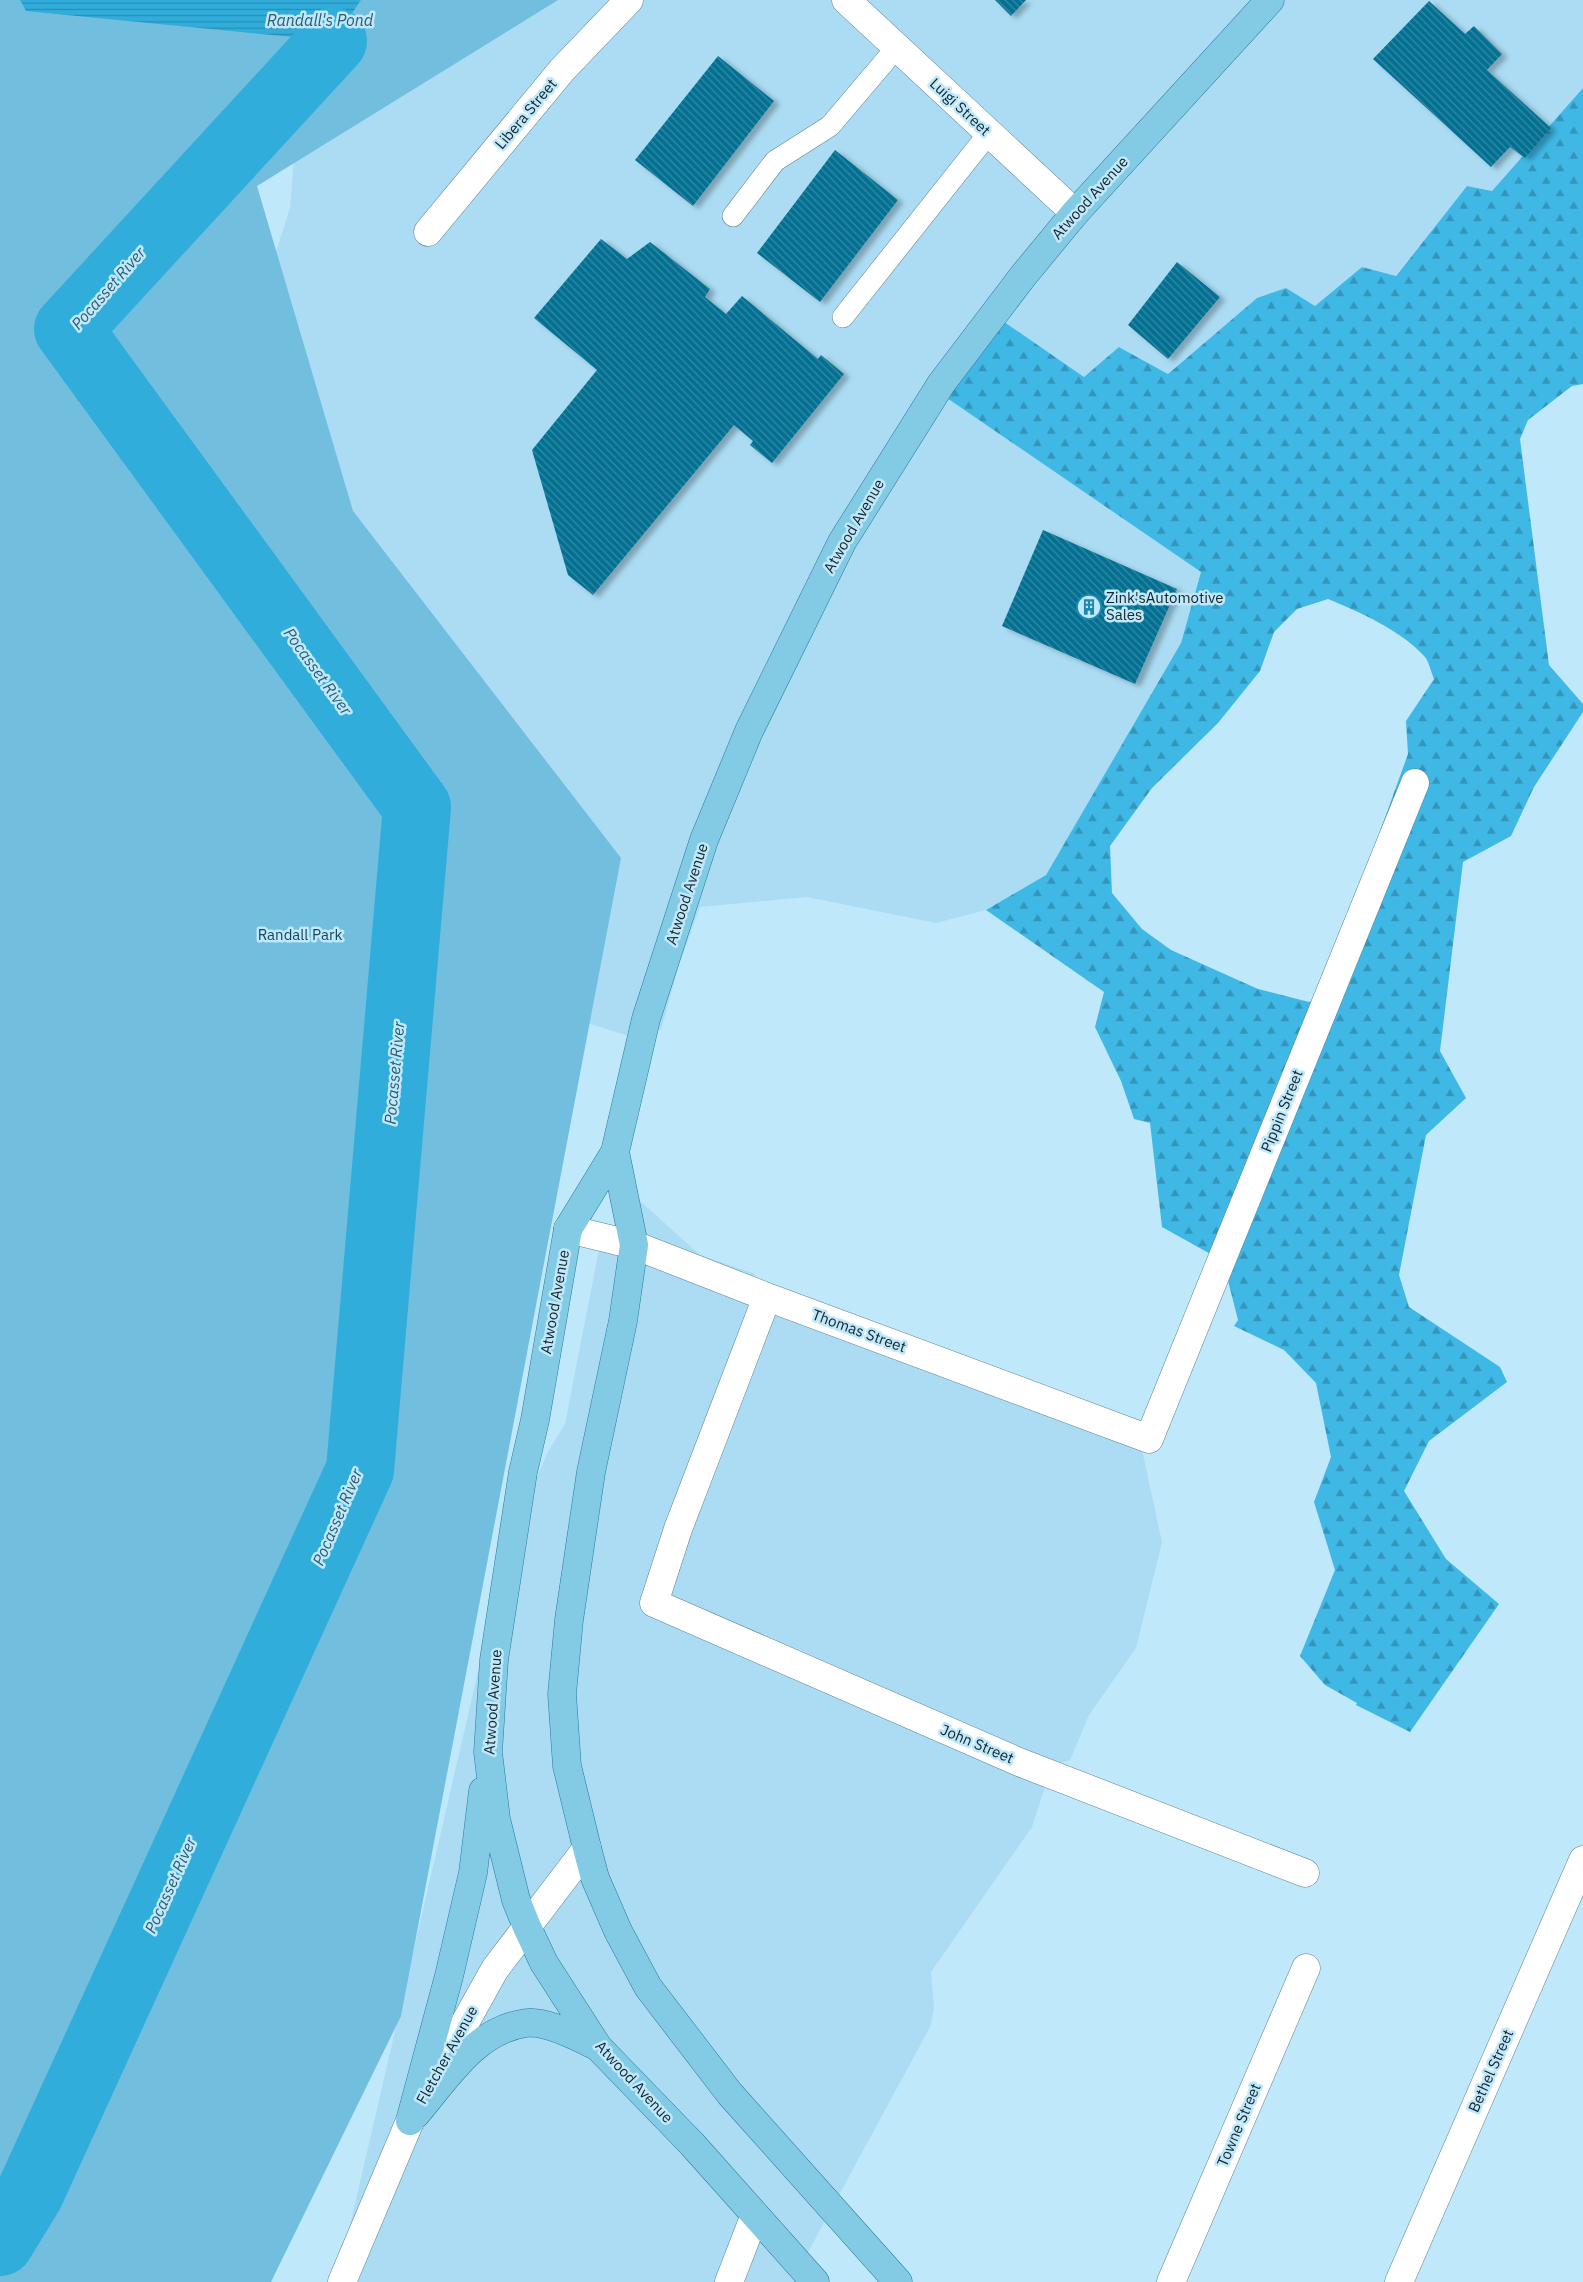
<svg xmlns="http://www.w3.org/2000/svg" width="1583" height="2282" font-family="'IBM Plex Sans',sans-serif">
	<defs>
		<pattern id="forest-firs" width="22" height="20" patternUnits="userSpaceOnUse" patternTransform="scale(1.25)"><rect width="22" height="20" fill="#3fb8e6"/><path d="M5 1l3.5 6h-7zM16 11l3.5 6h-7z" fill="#3495bb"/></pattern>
		<pattern id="water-rules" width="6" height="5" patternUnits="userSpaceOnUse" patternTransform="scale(1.25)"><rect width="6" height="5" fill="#30addb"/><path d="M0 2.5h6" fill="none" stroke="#288db2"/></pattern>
		<pattern id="building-back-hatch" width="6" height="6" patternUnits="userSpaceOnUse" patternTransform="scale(1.25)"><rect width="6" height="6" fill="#037193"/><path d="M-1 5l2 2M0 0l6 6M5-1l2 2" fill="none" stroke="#3a88a0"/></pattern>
		<filter id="shadow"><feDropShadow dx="5.5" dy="3" stdDeviation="2.5" flood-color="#0004"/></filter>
	</defs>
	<rect width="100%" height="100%" fill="#bfe8fb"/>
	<path fill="#abdcf3" d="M394 0H1583V88L1492 191 1467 186 1395 276 1362 267 1315 306 1286 288 1257 298 1168 374 1120 347 1084 377 997 317 944 396 1201 572 1181 643 1046 875 986 910 936 923 807 897 700 907 679 965 661 1030 646 1028 638 1039 553 1012 250 334 290 208 297 121Z
		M639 1200 700 1255 755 1274V1279L1140 1441 1162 1542 1136 1648 1089 1715 1070 1760 1052 1765 1032 1827 931 1972 934 2009 930 2027 806 2256 811 2282H337L508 1542 548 1452 565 1424 601 1239 611 1225 620 1227Z"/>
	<path fill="url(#forest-firs)" fill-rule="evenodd" d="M1583 88V384L1572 386 1528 420 1520 439 1549 665 1583 704V712L1534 787 1511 836 1463 862 1440 1051 1466 1098 1426 1135 1399 1275 1409 1307 1500 1367 1507 1382 1429 1441 1404 1491 1446 1559 1499 1604 1410 1732 1356 1705 1357 1703 1325 1685 1300 1656 1335 1570 1314 1502 1331 1457 1316 1383 1284 1350 1234 1326 1238 1320 1223 1261 1162 1227 1150 1123 1134 1119 1121 1081 1095 1027 1104 992 986 910 1046 875 1181 643 1201 572 944 396 997 317 1084 377 1119 347 1168 374 1257 298 1286 288 1315 306 1362 267 1396 276 1467 186 1492 191ZM1328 599C1360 612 1402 631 1425 657 1429 662 1431 672 1434 679L1406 721 1408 754 1320 997 1309 1002 1258 989 1171 950 1142 929 1112 893 1110 846 1152 788 1218 723 1260 671 1274 632 1297 609Z"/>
	<path fill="#71bedf" d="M0 0H558L257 186 353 511 621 858 401 2016 271 2282H0Z"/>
	<path fill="url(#water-rules)" d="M20 0H361L333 41 26 11Z"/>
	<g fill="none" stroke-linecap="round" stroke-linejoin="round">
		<path stroke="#30addb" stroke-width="68" d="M0 2242 30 2193 360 1470 417 807 68 329 333 41"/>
	</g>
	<path fill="url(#building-back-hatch)" filter="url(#shadow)" d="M995 0H1026L1011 16Z
		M1429 1 1465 34 1474 26 1502 54 1487 70 1551 128 1525 158 1510 147 1491 167 1373 59Z
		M718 56 774 101 693 206 635 160Z
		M835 150 898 200 820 302 757 253Z
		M601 239 627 259 650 242 710 289 705 297 726 314 742 296 818 359 821 355 844 374 772 463 750 445 753 441 734 425 593 595 568 575 532 450 597 370 534 318Z
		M1177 262 1220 297 1168 359 1128 325Z
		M1043 530 1177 589 1135 684 1002 626Z"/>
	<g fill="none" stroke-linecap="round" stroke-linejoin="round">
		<defs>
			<path id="service" d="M733 216 775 161 830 126 897 47
				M843 317 989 133"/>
			<path id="minor" d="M846 0 1075 213
				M428 232 562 70 629 0
				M568 1229 634 1245 767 1297 1149 1439 1415 783
				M767 1297 678 1529 654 1603 1019 1762 1305 1873
				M729 2282 755 2215
				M1171 2282 1306 1968
				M1399 2282 1583 1860"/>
			<path id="tertiary" d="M342 2282 410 2121 495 1969 587 1848"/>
			<path id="primary" d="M615 1152 634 1245 623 1321 591 1472 569 1620 562 1694 567 1766 587 1848 595 1878 618 1931 648 1987 730 2094 898 2282
				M416 2114C446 2079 475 2030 526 2023 545 2020 581 2038 598 2047
				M410 2121 449 1976 473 1873 483 1791
				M815 2282 692 2144 598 2047 544 1963 527 1927 516 1900 496 1819 488 1752 494 1660 523 1472 535 1420 568 1229 615 1152 646 1019 704 840 749 731 842 542 941 384 1023 276 1075 213 1270 0"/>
		</defs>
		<use href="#service" stroke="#5d8394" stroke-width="22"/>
		<use href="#minor" stroke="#5d8394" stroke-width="29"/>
		<use href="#tertiary" stroke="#5d8394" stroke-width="29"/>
		<use href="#primary" stroke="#277a99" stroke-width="29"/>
		<use href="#service" stroke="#fff" stroke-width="21"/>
		<use href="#minor" stroke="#fff" stroke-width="28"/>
		<use href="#tertiary" stroke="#fff" stroke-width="28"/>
		<use href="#primary" stroke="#83cbe5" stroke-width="28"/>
	</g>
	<defs>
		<symbol id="building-ring" viewBox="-11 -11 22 22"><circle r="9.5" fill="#bfe8fb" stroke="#1e8ab1" stroke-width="1.5"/><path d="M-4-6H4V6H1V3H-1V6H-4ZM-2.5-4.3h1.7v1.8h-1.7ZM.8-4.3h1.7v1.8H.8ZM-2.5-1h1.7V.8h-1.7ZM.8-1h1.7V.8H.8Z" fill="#1e8ab1"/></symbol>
	</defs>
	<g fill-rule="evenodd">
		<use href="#building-ring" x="1075" y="593" width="28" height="28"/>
	</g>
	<g text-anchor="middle" stroke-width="5" stroke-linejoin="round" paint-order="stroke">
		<g font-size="15" fill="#15242b" stroke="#bfe8fb">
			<text transform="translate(960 107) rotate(43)" y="5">Luigi Street</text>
			<text transform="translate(526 114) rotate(-50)" y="5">Libera Street</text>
			<text transform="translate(1090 198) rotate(-48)" y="5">Atwood Avenue</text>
			<text transform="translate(854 526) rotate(-60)" y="5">Atwood Avenue</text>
			<text transform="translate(687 894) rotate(-72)" y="5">Atwood Avenue</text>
			<text transform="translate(1282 1111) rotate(-68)" y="5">Pippin Street</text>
			<text transform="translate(555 1302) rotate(-80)" y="5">Atwood Avenue</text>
			<text transform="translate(859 1331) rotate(20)" y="5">Thomas Street</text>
			<text transform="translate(493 1702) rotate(-86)" y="5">Atwood Avenue</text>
			<text transform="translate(977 1744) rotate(23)" y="5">John Street</text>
			<text transform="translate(447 2055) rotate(-61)" y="5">Fletcher Avenue</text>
			<text transform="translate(1491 2071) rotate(-66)" y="5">Bethel Street</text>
			<text transform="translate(634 2082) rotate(47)" y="5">Atwood Avenue</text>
			<text transform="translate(1239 2125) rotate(-67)" y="5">Towne Street</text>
		</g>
		<g font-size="15" fill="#15242b" stroke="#bfe8fb" text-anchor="start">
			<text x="1106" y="603">Zink'sAutomotive<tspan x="1106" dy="17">Sales</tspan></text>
		</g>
		<g font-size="15" fill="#15475a" stroke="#bfe8fb">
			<text x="300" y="940">Randall Park</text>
		</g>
		<g font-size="16" font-style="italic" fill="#2b5b6f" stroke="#bfe8fb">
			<text x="320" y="26">Randall's Pond</text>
			<text transform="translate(108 288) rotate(-49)" y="6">Pocasset River</text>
			<text transform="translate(318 671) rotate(54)" y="6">Pocasset River</text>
			<text transform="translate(394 1073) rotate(-85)" y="6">Pocasset River</text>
			<text transform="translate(337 1517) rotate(-67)" y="6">Pocasset River</text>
			<text transform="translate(170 1885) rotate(-66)" y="6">Pocasset River</text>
		</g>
	</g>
</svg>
